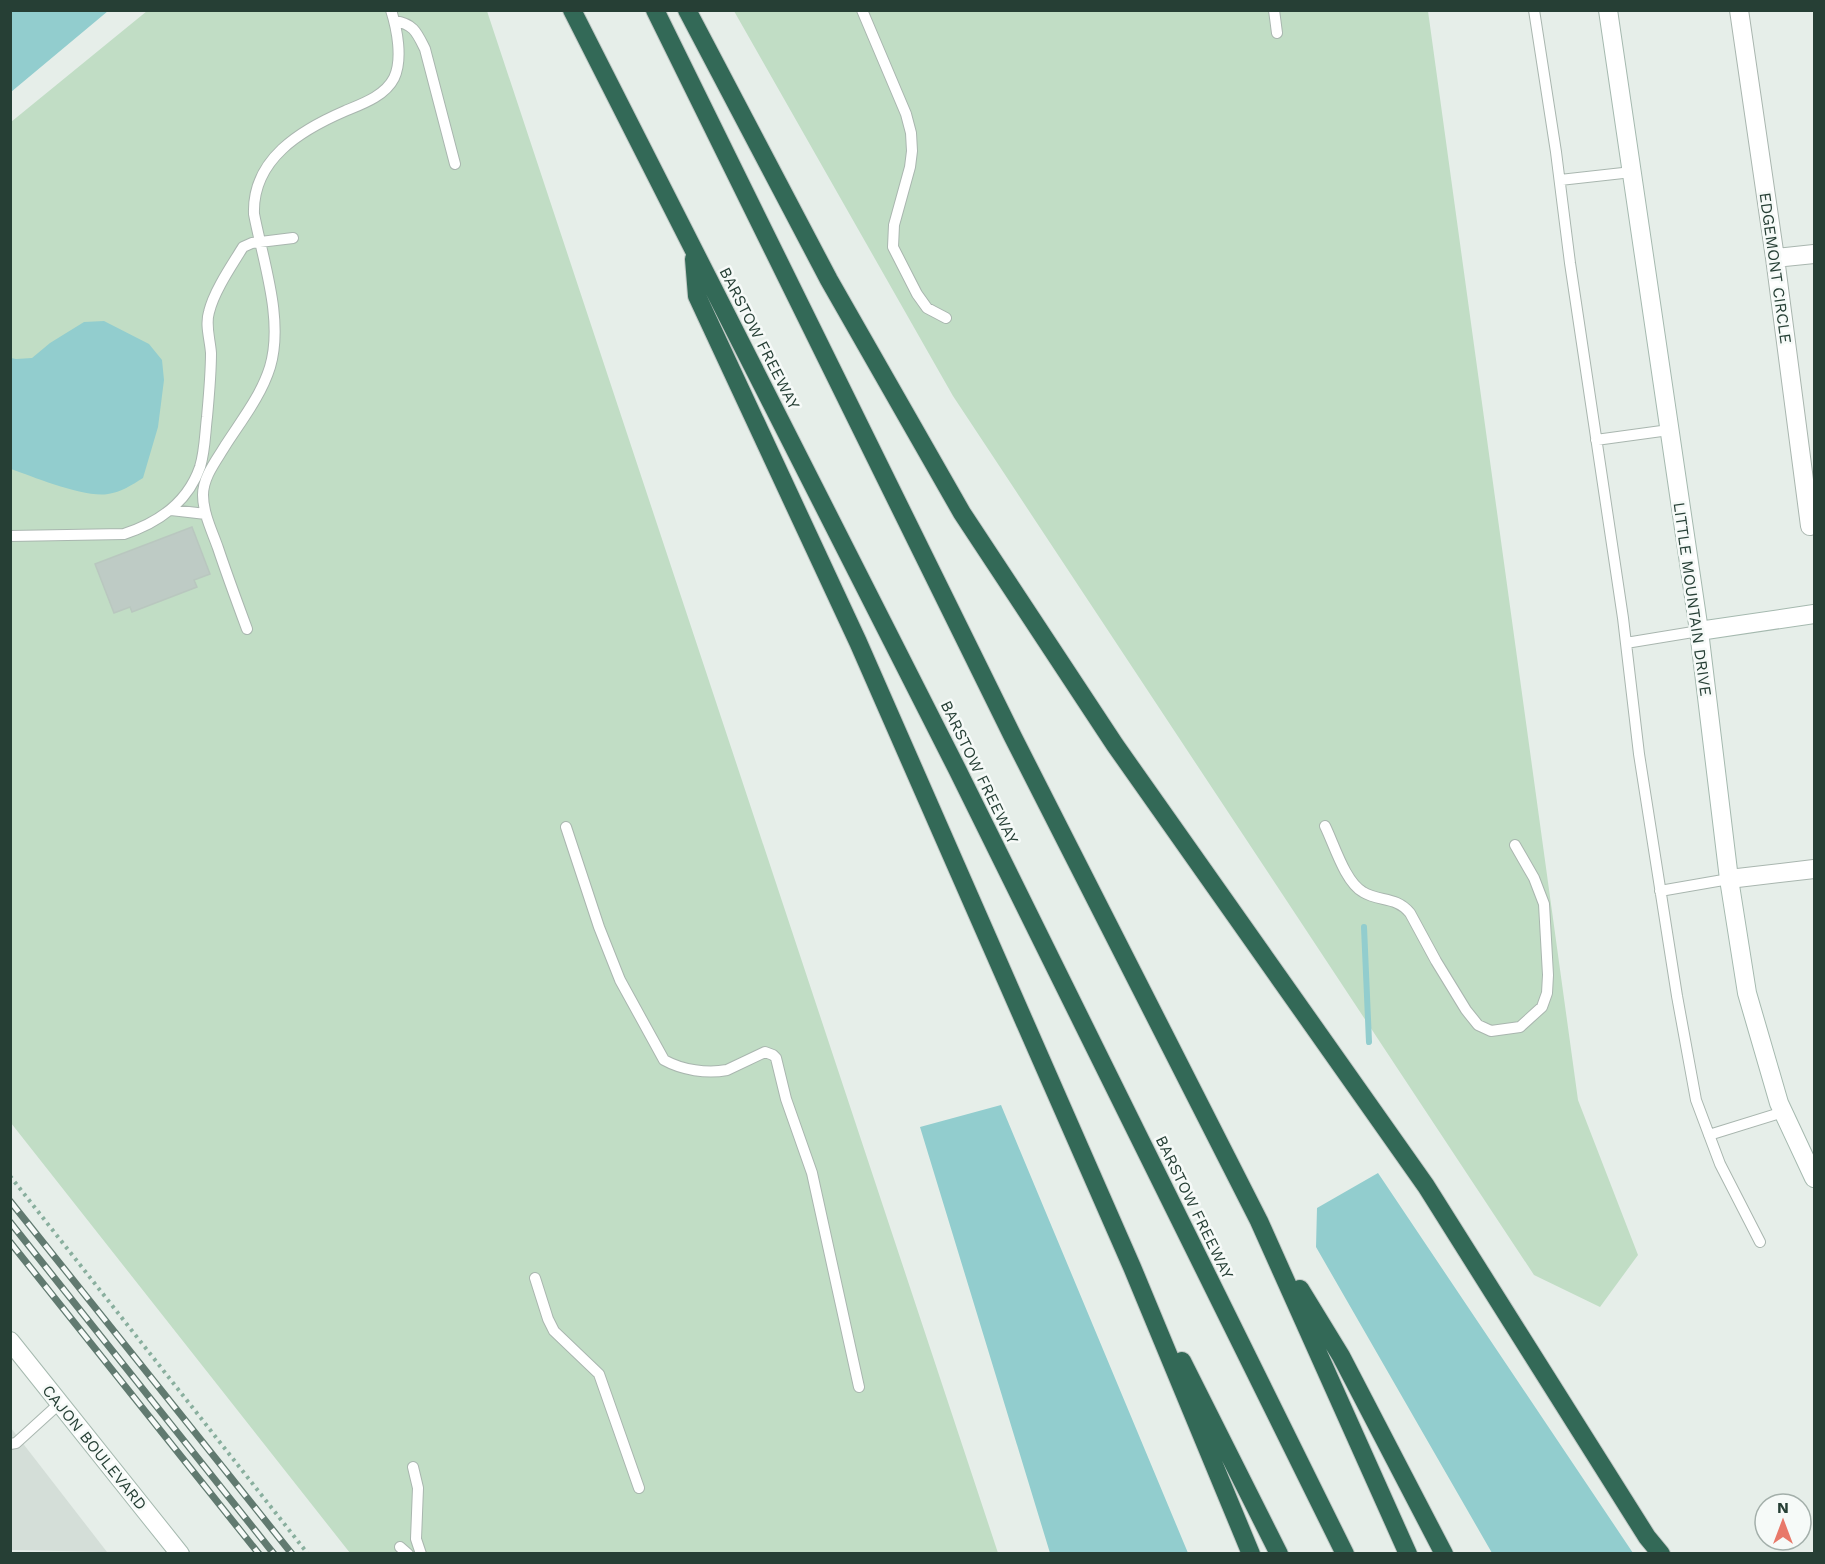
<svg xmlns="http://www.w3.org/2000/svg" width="1825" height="1564" font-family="'Work Sans',sans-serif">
	<rect width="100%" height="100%" fill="#e6eee9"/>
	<path fill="#d4ded8" d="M11 1428 107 1552 11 1550Z"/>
	<path fill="#c1ddc5" d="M147 11H487L998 1553H350L11 1123V122Z
		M734 11H1428L1578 1100 1638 1255 1600 1307 1534 1275 953 396Z"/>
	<path fill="#92cdce" d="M11 10H108V11L11 92Z
		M104 321 149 344 162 360 164 380 158 427 143 478C132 485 121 492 108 494 84 498 34 477 11 469V358L16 359 32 358 50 343 84 322Z
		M1001 1105 1188 1553H1050L920 1127Z
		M1378 1173 1633 1553H1492L1316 1247 1317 1208Z"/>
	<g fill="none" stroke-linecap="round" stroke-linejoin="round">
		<path stroke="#92cdce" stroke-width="6" d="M1364 927 1369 1042"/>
	</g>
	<path fill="#becbc5" stroke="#b9c7bf" stroke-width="1.5" d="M192 527 210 574 194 580 197 587 132 612 130 607 114 613 95 564Z"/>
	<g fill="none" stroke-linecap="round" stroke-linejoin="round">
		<defs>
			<path id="lane" d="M862 10 906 114 911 133 912 151 910 167 894 225 893 247 917 294 927 308 946 318
				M1274 10 1277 33
				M1534 10 1556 152 1570 263 1623 618 1639 754 1677 996 1696 1100 1720 1164 1760 1242
				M395 21C414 24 417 33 425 49L455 164
				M1560 180 1632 172
				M1596 440 1669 430
				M171 510 206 514
				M10 536 124 534C158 523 188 502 200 467 205 451 205 433 207 417 209 395 211 374 211 353 210 339 205 325 209 312 214 291 232 265 243 247L252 243 293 238
				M247 629C237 602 227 575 218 548 212 531 203 513 203 495 203 477 216 461 225 446 241 421 261 396 270 367 284 320 263 261 254 214 252 159 301 130 345 111 362 104 385 96 394 78 403 59 397 29 391 10
				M1626 643 1699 631
				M1325 826C1334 844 1345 882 1363 892 1379 902 1396 896 1410 913L1436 961 1466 1010 1478 1025 1491 1031 1520 1027 1542 1007 1547 993 1548 975 1544 904 1534 878 1515 845
				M566 827 599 927 620 980 664 1060C682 1070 707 1074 727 1070L765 1052 773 1055 776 1058 786 1099 812 1173 859 1387
				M1660 891 1729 879
				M1709 1135 1783 1112
				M535 1278 548 1319 554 1331 599 1374 639 1488
				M10 1444 16 1443 60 1403
				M413 1467 418 1488 416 1539 421 1554
				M400 1547 408 1554"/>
			<path id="street" d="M1739 10 1775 258 1810 526
				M1775 258 1814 254
				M1729 879 1814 869"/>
			<path id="secondary" d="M1608 10 1699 631 1729 879 1747 993 1779 1103 1814 1178
				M1699 631 1814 614
				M10 1341 180 1554"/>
			<path id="highway" d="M572 10 957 769 1345 1554
				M655 10 1013 737 1259 1221 1408 1554
				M687 10 829 280 962 513 1115 745 1426 1186 1647 1537 1661 1554
				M694 259 697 296 858 642 1132 1267 1251 1554
				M1300 1289 1341 1356 1444 1554
				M1182 1361 1279 1554"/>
		</defs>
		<use href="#lane" stroke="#a9b6af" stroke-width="12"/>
		<use href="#street" stroke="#a9b6af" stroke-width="20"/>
		<use href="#secondary" stroke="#a5b9af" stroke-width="20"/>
		<use href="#highway" stroke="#c2c9c6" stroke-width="20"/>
		<path stroke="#89af9e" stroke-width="4" stroke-dasharray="3 4.5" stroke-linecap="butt" d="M10 1176 308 1554"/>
		<use href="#lane" stroke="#fff" stroke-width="10"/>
		<use href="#street" stroke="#fff" stroke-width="18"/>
		<use href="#secondary" stroke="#fff" stroke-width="18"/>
		<use href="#highway" stroke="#336957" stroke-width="18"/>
		<defs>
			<path id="rail" d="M10 1201 292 1554
				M10 1222 274 1554
				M10 1242 259 1554"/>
		</defs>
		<use href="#rail" stroke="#617a70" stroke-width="7"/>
		<use href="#rail" stroke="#f6faf8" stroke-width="4.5" stroke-dasharray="14" stroke-linecap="butt"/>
	</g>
	<g text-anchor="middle" stroke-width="5" stroke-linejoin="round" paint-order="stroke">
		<g font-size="16" fill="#263f35" stroke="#f6faf8">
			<text transform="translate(1776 268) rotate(82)" y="6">EDGEMONT CIRCLE</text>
			<text transform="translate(760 338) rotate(63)" y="6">BARSTOW FREEWAY</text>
			<text transform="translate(1693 599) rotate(82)" y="6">LITTLE MOUNTAIN DRIVE</text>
			<text transform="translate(980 772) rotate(64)" y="6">BARSTOW FREEWAY</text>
			<text transform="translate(1195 1207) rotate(64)" y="6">BARSTOW FREEWAY</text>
			<text transform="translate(95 1447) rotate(51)" y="6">CAJON BOULEVARD</text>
		</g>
	</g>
	<rect width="1825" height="1564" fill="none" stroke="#263f35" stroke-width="24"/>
	<g transform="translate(1783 1522)"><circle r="28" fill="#f6faf8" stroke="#a3afaa" stroke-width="1.5"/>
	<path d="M0-4.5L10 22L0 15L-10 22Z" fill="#e87869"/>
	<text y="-9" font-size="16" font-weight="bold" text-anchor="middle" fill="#263f35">N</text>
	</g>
</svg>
